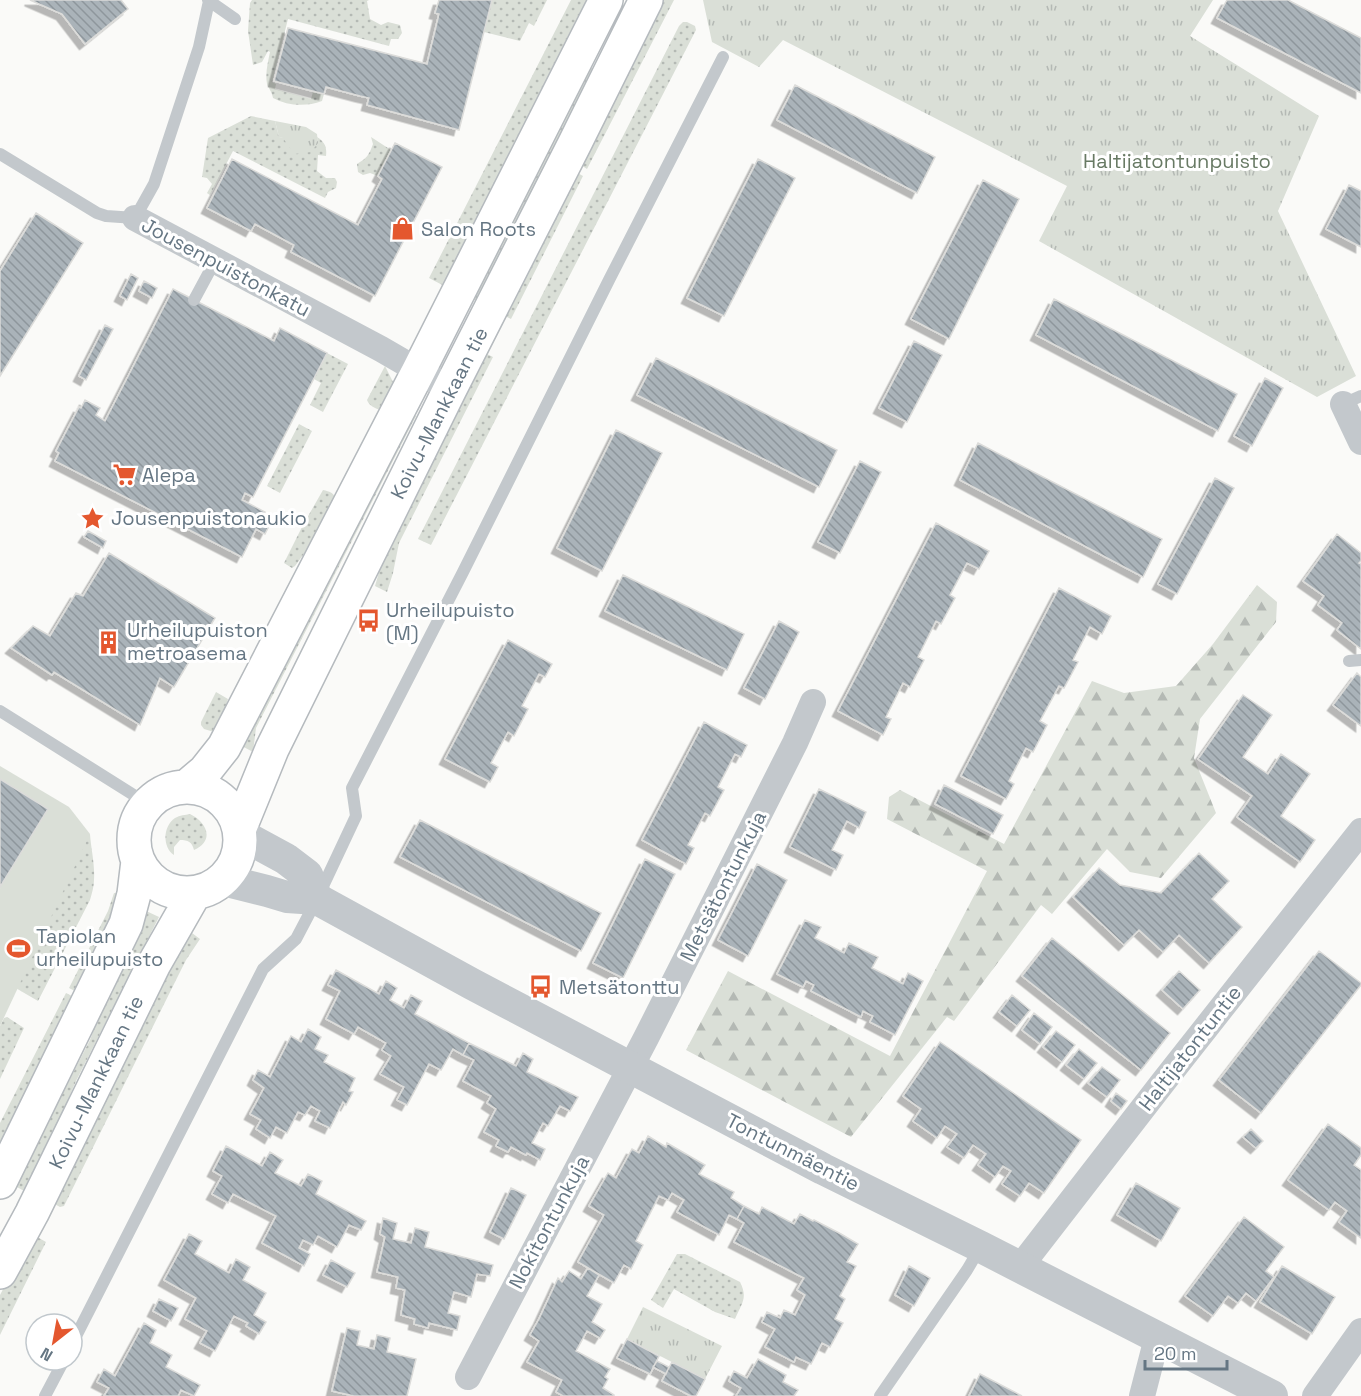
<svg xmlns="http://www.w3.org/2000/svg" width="1361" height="1396" font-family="'Space Grotesk',sans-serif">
	<defs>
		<pattern id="grass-dots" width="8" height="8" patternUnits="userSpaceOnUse" patternTransform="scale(1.5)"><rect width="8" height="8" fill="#dadfd7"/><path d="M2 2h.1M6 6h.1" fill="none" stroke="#b4b9b4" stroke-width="1.8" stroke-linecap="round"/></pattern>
		<pattern id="forest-firs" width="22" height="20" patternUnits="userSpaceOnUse" patternTransform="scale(1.5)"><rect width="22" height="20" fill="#dadfd7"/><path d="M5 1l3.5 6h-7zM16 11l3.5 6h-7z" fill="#b4b9b4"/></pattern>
		<pattern id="park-tufts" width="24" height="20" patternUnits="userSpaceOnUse" patternTransform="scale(1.5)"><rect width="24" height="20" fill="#dadfd7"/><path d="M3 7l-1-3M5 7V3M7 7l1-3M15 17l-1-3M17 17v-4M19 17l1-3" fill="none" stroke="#b4b9b4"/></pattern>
		<pattern id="building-back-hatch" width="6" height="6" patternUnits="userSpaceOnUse" patternTransform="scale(1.5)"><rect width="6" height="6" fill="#aab3b9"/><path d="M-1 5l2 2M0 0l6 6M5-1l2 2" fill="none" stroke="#8e969c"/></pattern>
		<filter id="shadow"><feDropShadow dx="-5.5" dy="5.5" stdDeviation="0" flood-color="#0004"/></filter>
	</defs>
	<rect width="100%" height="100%" fill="#fafaf8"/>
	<path fill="url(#grass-dots)" d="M252 0H369L367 1 370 19 381 25 388 22 400 25 402 33 398 39H391L389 46 288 19 272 82 276 84 275 89 311 99 313 92 324 94 322 101C306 107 288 106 273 98 272 92 269 89 267 84 265 73 268 62 270 52L268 51 262 62 253 65 248 31 250 3Z
		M492 0H547L534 26 529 23 520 41 484 32Z
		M571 0H598L450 289 429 278Z
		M662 0H674L587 169 578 163Z
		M683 22H687L695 26 696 30 431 545 418 539 679 26Z
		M587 65 593 69 569 131 482 304 469 297Z
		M251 116 275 121 279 137 318 143 317 137C325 142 327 147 326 156L318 155 317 171 326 178H335L337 182 336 188 328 192 325 198 233 151 210 195 207 193 212 184 207 178 202 177 208 138Z
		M371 137 391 150 378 176 370 173 363 175 358 172 357 164C367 158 369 155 373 144Z
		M574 171 583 176 511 319 501 314Z
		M483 352 493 357 399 543 393 573 387 592 375 586 389 538Z
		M327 353 348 364 323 412 310 405 321 383 314 379Z
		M385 366 393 382 394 391 380 410C375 408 369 406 367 400Z
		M411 413 416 416 256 728 253 752 240 745Z
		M299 424 312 431 280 493 267 486Z
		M323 490C337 493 335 497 337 509L295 566 292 568 284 563 303 525Z
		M216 692 228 699 219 730 214 732 204 729 201 725V722Z
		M190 814C207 822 215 841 194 850 192 842 188 840 180 840L174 847V855C162 847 163 826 175 818 180 815 185 815 190 814Z
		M90 834C91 849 95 864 94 880 94 886 92 893 90 900L38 1001 14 987 85 836Z
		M114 893 122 894 79 993 69 988 108 911Z
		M142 909 159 917 76 1081 28 1193 15 1186 90 1040 116 970Z
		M192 933 200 939 186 960 176 980 64 1206 60 1207 49 1201 178 951Z
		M66 993 76 998 0 1150V1123Z
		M7 1017 24 1028 0 1079V1026L4 1018Z
		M32 1234 46 1242 0 1335V1295Z
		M677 1254H685L740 1282C748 1298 742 1303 735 1319L715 1312 674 1289 663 1308 651 1300Z"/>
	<path fill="url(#forest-firs)" d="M1257 585 1277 602 1276 622 1200 719 1194 758 1216 813 1161 878 1130 872 1107 849 1052 914 1041 905 954 1021 947 1017 851 1137 686 1050 728 971 890 1056 987 871 887 819 889 797 900 790 1004 844 1092 681 1124 693 1176 686 1213 644Z"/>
	<path fill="url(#park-tufts)" d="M703 0H1213L1190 36 1319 116 1278 211 1356 376 1317 397 1039 241 1067 186 783 40 759 67 712 42Z
		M275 121 306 127 317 134 318 143 311 152 294 154 283 138 279 137Z
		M643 1307 722 1346 705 1379 627 1339Z"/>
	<path fill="#dadfd7" d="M0 766 69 807 90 834 0 1026Z"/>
	<path fill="url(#building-back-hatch)" stroke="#dcdcda" stroke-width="1.5" filter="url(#shadow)" d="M30 0H121L128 9 85 44 62 14Z
		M439 0H492L459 130 367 105 369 98 360 96 326 87 324 94 274 81 288 28 427 64 439 14 435 13Z
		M1227 0H1288L1361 38V93L1217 18Z
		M795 85 935 157 917 193 777 120Z
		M395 143 442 167 375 296 291 252 294 245 255 224 251 231 207 208 232 159 358 225 382 179 378 176Z
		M758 159 795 178 724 316 687 298Z
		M983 180 1019 199 949 339 911 319Z
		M1349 185 1361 191V247L1326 229Z
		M36 213 83 243 0 376V271Z
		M131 274 138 278 127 300 120 296Z
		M144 281 157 288 152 298 139 291Z
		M173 289 274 341 280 328 327 353 253 497 245 493 242 500 265 512 264 514 273 518 265 534 256 529 242 557 55 461 59 453 56 451 79 407 81 408 85 400 100 408 96 415 105 421Z
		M1054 299 1237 394 1218 431 1036 335Z
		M105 325 113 329 86 380 79 376Z
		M914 341 942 355 907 422 879 408Z
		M656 358 837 450 819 487 637 395Z
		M1265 378 1283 388 1252 446 1234 436Z
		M616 430 662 453 602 571 557 548Z
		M978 443 1162 539 1143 577 960 480Z
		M860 461 881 472 840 553 818 542Z
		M1215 478 1234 488 1177 594 1158 584Z
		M936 523 989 551 979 569 967 563 950 595 955 598 941 624 936 621 918 657 924 660 910 687 903 683 886 717 891 719 883 735 838 711Z
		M88 531 106 541 103 548 84 537Z
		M1337 534 1361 553V561L1359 563 1361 564V649L1337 630 1342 623 1318 605 1324 596 1303 581Z
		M109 553 215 618 174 687 160 678 140 725 54 672 52 675 11 648 33 626 50 636 76 593 83 596Z
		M623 575 744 634 727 670 605 611Z
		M1059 588 1111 616 1102 634 1090 627 1073 660 1078 662 1064 688 1059 686 1040 721 1047 725 1033 752 1026 748 1009 781 1014 784 1006 799 961 776Z
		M779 621 799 632 765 699 744 688Z
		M508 640 552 664 545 677 539 674 522 706 528 709 514 736 508 732 491 763 498 767 490 782 445 759Z
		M1357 673 1361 677V726L1333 705Z
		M1243 695 1272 715 1243 757 1268 774 1281 754 1310 774 1281 816 1315 840 1300 862 1237 817 1252 796 1198 759Z
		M704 722 747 745 741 757 735 754 718 787 724 790 710 816 705 813 688 845 694 848 686 864 642 840Z
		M0 779 48 809 0 887Z
		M944 785 1003 815 993 834 935 804Z
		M819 789 866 812 859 828 847 821 832 850 843 855 836 870 790 847Z
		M420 820 601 913 581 951 400 857Z
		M1199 853 1229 881 1212 899 1242 927 1209 963 1179 935 1163 952 1139 930 1124 945 1073 897 1099 868 1120 885 1161 893Z
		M645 859 675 874 623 978 593 963Z
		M757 864 787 880 748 956 718 940Z
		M805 920 821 927 815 938 844 953 849 943 878 957 872 968 903 984 908 973 923 981 895 1035 870 1022 873 1016 863 1011 861 1017 811 991 814 985 806 981 803 987 777 974Z
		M1052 938 1170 1033 1141 1070 1022 976Z
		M1319 951 1361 983V985L1261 1113 1219 1080Z
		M336 970 379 994 386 981 397 988 390 1000 404 1008 411 995 422 1001 415 1014 469 1043 463 1055 453 1049 441 1070 429 1064 407 1105 397 1100 404 1087 380 1074 391 1056 382 1050 386 1043 358 1027 354 1034 326 1019 340 991 328 985Z
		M1179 971 1200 990 1183 1009 1162 990Z
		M1012 995 1030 1010 1017 1026 999 1012Z
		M1034 1013 1052 1027 1040 1044 1022 1030Z
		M308 1029 321 1037 315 1049 328 1055 324 1062 355 1078 349 1091 353 1092 346 1105 343 1102 330 1128 315 1121 320 1111 311 1106 305 1115 298 1112 287 1133 276 1127 270 1138 256 1129 261 1120 250 1114 264 1088 253 1080 258 1070 270 1077 291 1036 301 1042Z
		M1056 1031 1075 1045 1062 1062 1043 1047Z
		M940 1042 1081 1140 1044 1193 1029 1183 1020 1196 1002 1184 1011 1171 1003 1166 995 1177 978 1165 986 1154 973 1145 964 1158 947 1147 957 1134 945 1126 937 1138 913 1121 921 1109 903 1096Z
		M469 1043 516 1066 523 1053 533 1059 527 1072 578 1097 570 1111 560 1106 548 1126 543 1123 532 1143 545 1149 540 1160 527 1153 526 1155 511 1147 508 1152 496 1146 499 1140 484 1132 496 1109 487 1103 491 1096 463 1081 474 1060 463 1055Z
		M1079 1049 1097 1063 1084 1079 1066 1065Z
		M1102 1067 1120 1080 1107 1097 1088 1083Z
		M1116 1093 1127 1101 1121 1109 1111 1101Z
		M1328 1124 1361 1148V1155L1354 1165 1361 1170V1238L1339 1222 1347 1211 1335 1202 1329 1210 1288 1180Z
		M1251 1129 1263 1141 1256 1148 1243 1137Z
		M648 1136 666 1147 667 1143 705 1165 699 1174 734 1192 731 1198 744 1206 737 1219 729 1215 719 1235 677 1212 684 1200 672 1193 668 1200 659 1196 636 1241 643 1245 631 1269 624 1265 614 1283 578 1262 604 1215 589 1206 608 1173 616 1178 632 1149 639 1153Z
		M226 1146 262 1166 270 1152 283 1160 275 1173 301 1186 308 1174 322 1181 316 1194 366 1221 361 1230 349 1225 337 1247 318 1236 313 1245 303 1240 299 1248 310 1254 304 1266 262 1243 276 1216 233 1194 228 1203 212 1194 222 1176 213 1171Z
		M1136 1183 1180 1208 1161 1241 1117 1215Z
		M511 1188 526 1195 504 1239 490 1232Z
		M744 1206 759 1214 762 1207 794 1224 800 1214 813 1221 814 1220 841 1234 858 1244 847 1262 856 1266 840 1296 845 1299 835 1319 843 1323 830 1347 822 1343 811 1364 796 1357 794 1362 765 1347 775 1329 762 1322 767 1312 780 1318 784 1310 795 1315 805 1295 797 1290 804 1278 734 1242 744 1223 737 1219Z
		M1244 1217 1284 1247 1266 1271 1274 1277 1256 1301 1246 1293 1238 1303 1228 1296 1213 1316 1185 1296Z
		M383 1218 397 1223 393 1239 411 1243 415 1228 429 1232 425 1247 493 1265 490 1276 477 1274 471 1297 454 1292 448 1313 460 1316 457 1330 429 1323 428 1328 414 1324 415 1319 401 1315 405 1290 396 1288 398 1277 377 1272 385 1237 380 1234Z
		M189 1234 202 1241 195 1254 229 1273 236 1259 250 1267 243 1280 266 1293 254 1315 266 1322 259 1334 246 1326 248 1323 234 1316 215 1351 200 1343 207 1331 185 1319 196 1298 164 1280Z
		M331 1260 355 1273 347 1287 323 1275Z
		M909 1266 930 1278 914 1306 895 1295Z
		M1282 1266 1335 1297 1312 1334 1260 1302Z
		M588 1268 599 1275 587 1296 602 1304 592 1322 605 1330 600 1338 587 1331 576 1351 610 1369 605 1377 608 1379 603 1388 614 1395V1396H563L556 1392 562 1380 527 1362 539 1341 530 1335 539 1319 558 1278 562 1282 569 1271 581 1279Z
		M159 1299 178 1308 171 1321 153 1311Z
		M144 1323 156 1330 150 1343 172 1355 166 1367 200 1385 194 1396 181 1390 178 1396H104L109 1388 97 1382 104 1369 115 1376Z
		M347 1328 360 1331 357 1345 374 1349 377 1335 390 1338 387 1352 416 1359 407 1396H354L332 1391Z
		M627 1339 659 1356 650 1374 617 1358Z
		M758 1359 786 1375 783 1382 798 1390 794 1396H736L741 1388 729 1381 734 1371 747 1378Z
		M657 1361 669 1367 666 1374 653 1367Z
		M672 1362 705 1379 696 1396H691L662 1381Z
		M980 1374 1022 1396H969Z"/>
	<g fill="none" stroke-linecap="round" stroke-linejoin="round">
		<defs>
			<path id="primary" d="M134 840a53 53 0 1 1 106 0a53 53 0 1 1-106 0Z
				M186 787 205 771 224 747 419 370 606 0
				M239 830 272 749 450 389 575 143 646 0
				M0 1182 126 924 134 894 138 861
				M0 1272 32 1213 154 964 194 894"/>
		</defs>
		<use href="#primary" stroke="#b5babe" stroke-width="36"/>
		<path stroke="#c3c8cc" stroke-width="12" d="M208 0 235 19
			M0 154 97 213 106 216 135 218 154 184 199 47 209 1
			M194 300 215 261
			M1343 404 1361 396
			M1349 661 1361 660
			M0 711 148 804
			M72 1344 263 969 296 939 317 899 356 816 352 788 463 572 609 280 723 57
			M45 1396 64 1360
			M880 1396 967 1270 980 1248"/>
		<path stroke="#c3c8cc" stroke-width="26" d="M135 218 381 349 450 389
			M1343 404 1361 442
			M1020 1267 1164 1081 1361 831
			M468 1377 646 1038 795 743 813 702
			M1142 1396 1157 1338
			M1315 1396 1361 1331"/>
		<path stroke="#c3c8cc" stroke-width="32" d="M240 834 286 859 307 875 317 899
			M223 880 267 891 287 897 317 899 472 984 823 1169 981 1247 1272 1396"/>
		<use href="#primary" stroke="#fff" stroke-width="33"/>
	</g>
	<defs>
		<symbol id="shop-bare" viewBox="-9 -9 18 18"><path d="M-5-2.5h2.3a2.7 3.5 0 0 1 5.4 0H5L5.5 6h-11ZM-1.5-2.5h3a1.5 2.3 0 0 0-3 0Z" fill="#e4572e" stroke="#fff" stroke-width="2.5" paint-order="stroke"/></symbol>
		<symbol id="supermarket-bare" viewBox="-9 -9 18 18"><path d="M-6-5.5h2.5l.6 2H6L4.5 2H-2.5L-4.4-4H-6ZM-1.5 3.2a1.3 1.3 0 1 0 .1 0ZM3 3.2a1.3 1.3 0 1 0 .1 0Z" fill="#e4572e" stroke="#fff" stroke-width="2.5" paint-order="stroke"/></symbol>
		<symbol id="sight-bare" viewBox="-9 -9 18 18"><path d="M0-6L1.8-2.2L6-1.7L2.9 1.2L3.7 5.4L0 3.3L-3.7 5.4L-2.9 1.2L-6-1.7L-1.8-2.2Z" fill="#e4572e" stroke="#fff" stroke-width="2.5" paint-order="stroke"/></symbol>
		<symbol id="bus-bare" viewBox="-9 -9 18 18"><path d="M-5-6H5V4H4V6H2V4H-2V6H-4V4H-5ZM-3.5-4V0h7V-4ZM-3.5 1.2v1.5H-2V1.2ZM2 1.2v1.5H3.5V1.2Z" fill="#e4572e" stroke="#fff" stroke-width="2.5" paint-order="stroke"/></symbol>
		<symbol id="building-bare" viewBox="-9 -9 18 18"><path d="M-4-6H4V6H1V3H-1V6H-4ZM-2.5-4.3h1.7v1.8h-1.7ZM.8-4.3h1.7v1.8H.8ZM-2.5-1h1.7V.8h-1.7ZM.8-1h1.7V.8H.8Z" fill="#e4572e" stroke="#fff" stroke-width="2.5" paint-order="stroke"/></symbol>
		<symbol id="stadium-bare" viewBox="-9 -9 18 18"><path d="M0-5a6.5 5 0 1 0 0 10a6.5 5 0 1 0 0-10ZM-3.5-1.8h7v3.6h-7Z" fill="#e4572e" stroke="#fff" stroke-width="2.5" paint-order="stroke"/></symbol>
	</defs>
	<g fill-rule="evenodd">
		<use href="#shop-bare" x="386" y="212" width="33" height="33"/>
		<use href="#supermarket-bare" x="108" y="458" width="33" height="33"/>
		<use href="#sight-bare" x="76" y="502" width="33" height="33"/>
		<use href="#bus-bare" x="352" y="604" width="33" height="33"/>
		<use href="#building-bare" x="92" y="626" width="33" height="33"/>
		<use href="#stadium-bare" x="2" y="932" width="33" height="33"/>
		<use href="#bus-bare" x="524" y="970" width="33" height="33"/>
	</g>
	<g text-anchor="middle" stroke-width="6" stroke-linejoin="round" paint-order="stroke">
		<g font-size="20" fill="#687a64" stroke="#fff">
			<text x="1177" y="168">Haltijatontunpuisto</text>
		</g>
		<g font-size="20" fill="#657683" stroke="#fff" text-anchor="start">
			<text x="421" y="236">Salon Roots</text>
			<text x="142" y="482">Alepa</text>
			<text x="111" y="525">Jousenpuistonaukio</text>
			<text x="386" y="617">Urheilupuisto<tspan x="386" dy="23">(M)</tspan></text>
			<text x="127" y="637">Urheilupuiston<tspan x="127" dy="23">metroasema</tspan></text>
			<text x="36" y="943">Tapiolan<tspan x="36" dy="23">urheilupuisto</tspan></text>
			<text x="559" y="994">Metsätonttu</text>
		</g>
		<g font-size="20" fill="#657683" stroke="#fff">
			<text transform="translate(226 267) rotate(28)" y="7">Jousenpuistonkatu</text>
			<text transform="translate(439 413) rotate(-63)" y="7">Koivu-Mankkaan tie</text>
			<text transform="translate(723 886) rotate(-63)" y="7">Metsätontunkuja</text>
			<text transform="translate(1190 1048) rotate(-52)" y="7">Haltijatontuntie</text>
			<text transform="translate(96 1082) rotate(-64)" y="7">Koivu-Mankkaan tie</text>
			<text transform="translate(793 1152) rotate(27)" y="7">Tontunmäentie</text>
			<text transform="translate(549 1222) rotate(-62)" y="7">Nokitontunkuja</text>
		</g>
	</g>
	<g transform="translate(54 1342) rotate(211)"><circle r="28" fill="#ffffff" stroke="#c1c8cd" stroke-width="1.5"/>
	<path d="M0-4.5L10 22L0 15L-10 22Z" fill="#e4572e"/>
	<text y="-9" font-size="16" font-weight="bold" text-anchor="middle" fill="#657683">N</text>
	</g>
	<path d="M1145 1360v9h82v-9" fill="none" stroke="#657683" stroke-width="3"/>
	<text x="1154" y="1360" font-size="18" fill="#657683" stroke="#ffffff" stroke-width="4.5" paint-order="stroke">20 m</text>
</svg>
